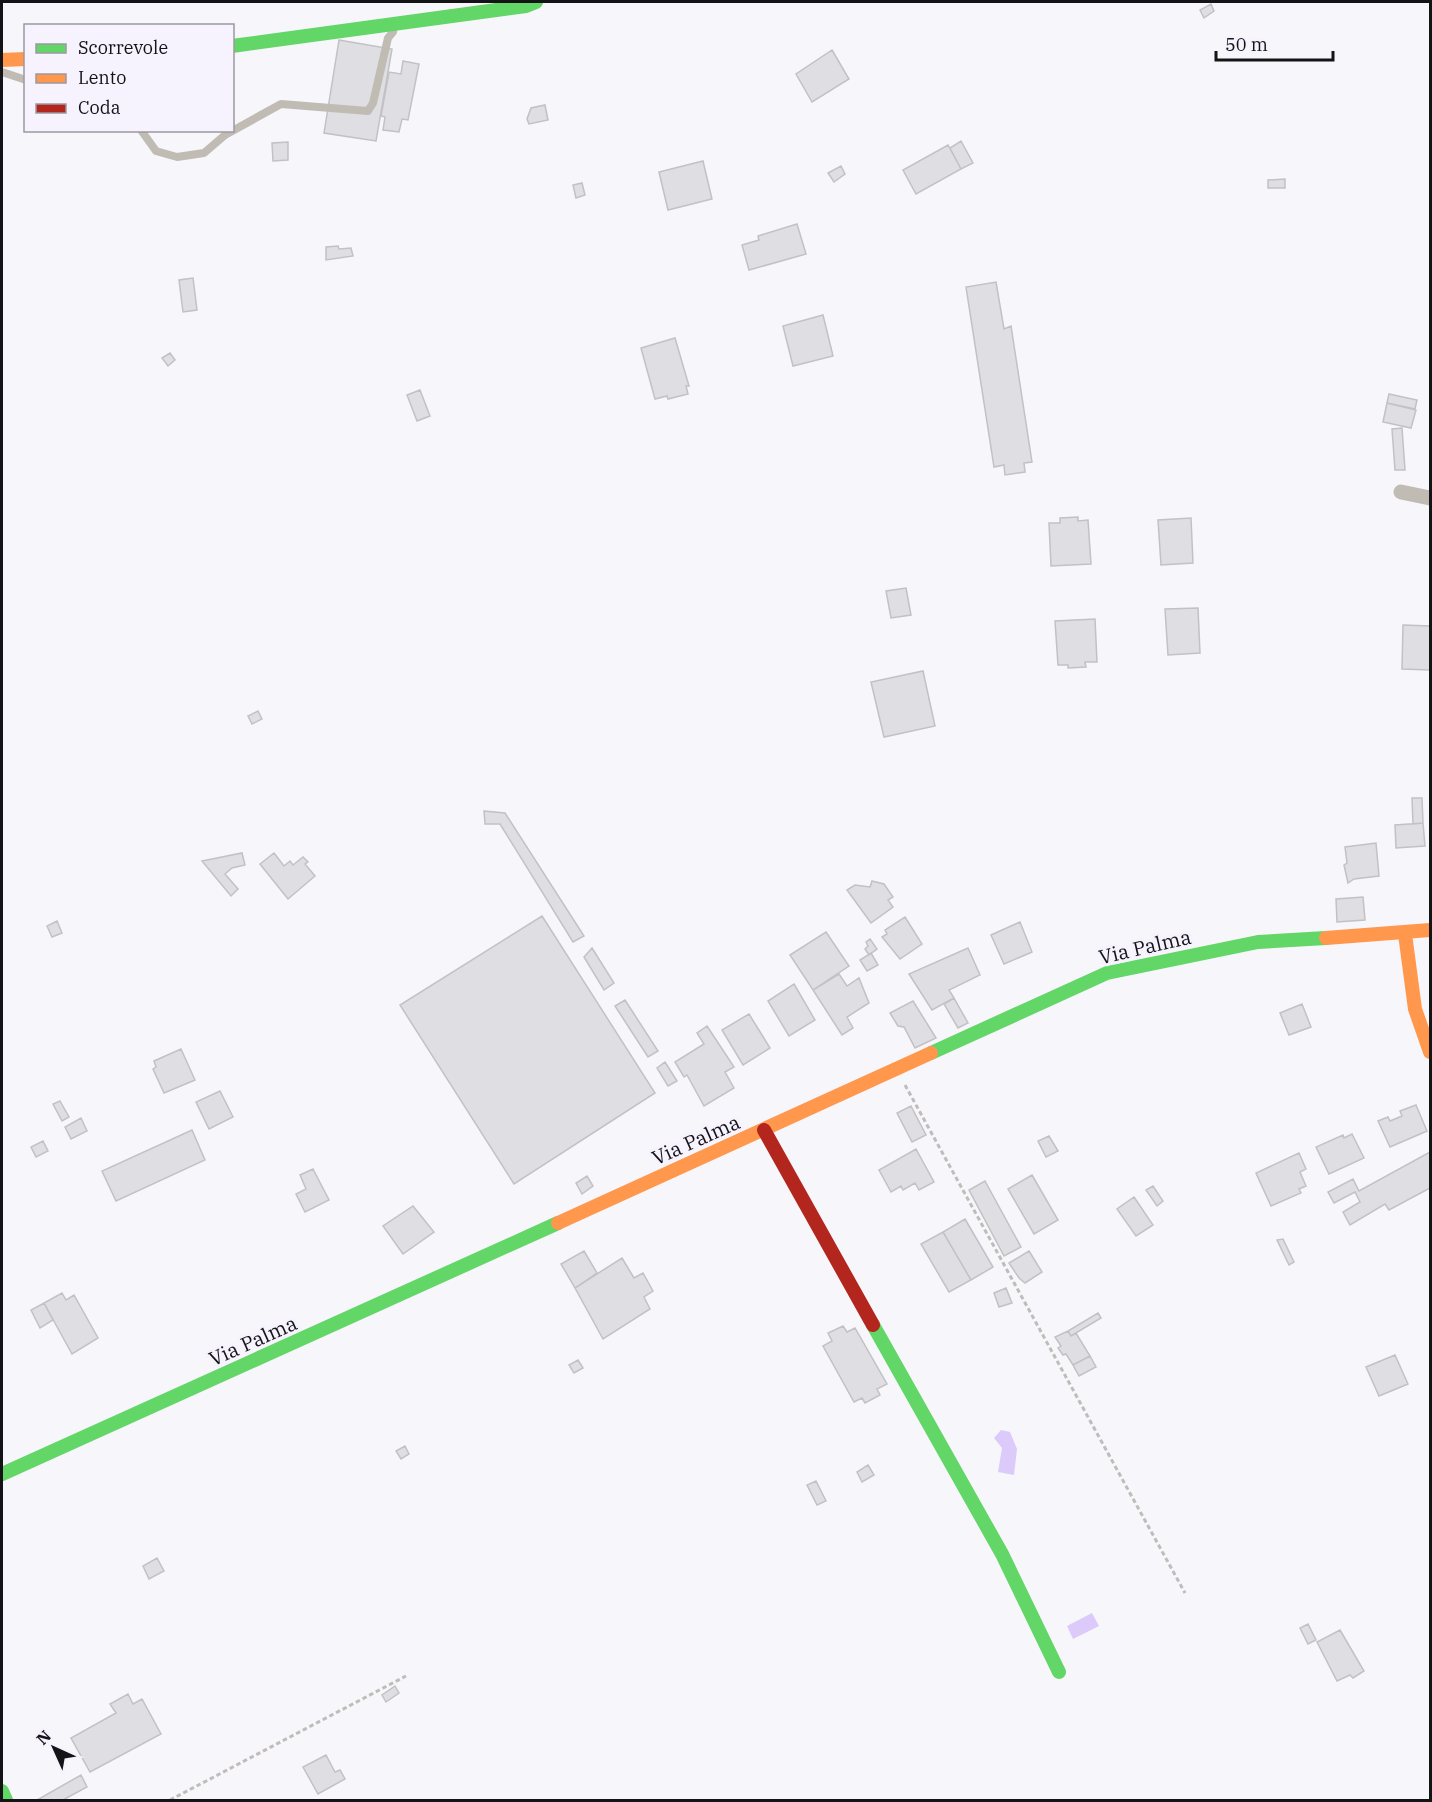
<svg xmlns="http://www.w3.org/2000/svg" width="1432" height="1802" font-family="'IBM Plex Serif',serif">
	<rect width="100%" height="100%" fill="#f7f6fb"/>
	<path fill="#dbcafa" d="M1001 1430 1010 1432 1017 1449 1014 1475 998 1472 1002 1448 994 1438Z
		M1092 1613 1099 1626 1073 1639 1067 1626Z"/>
	<path fill="#dfdee2" stroke="#c2c1c5" stroke-width="1.5" d="M1211 4 1214 11 1204 18 1200 10Z
		M339 40 392 49 376 141 324 133Z
		M832 50 849 79 812 102 796 74Z
		M403 61 419 64 408 120 402 119 399 132 383 130 385 117 381 116 389 72 401 74Z
		M545 105 548 120 529 124 527 119 531 108Z
		M961 141 973 163 961 169 950 148Z
		M288 142V160L273 161 272 143Z
		M948 145 961 169 916 194 903 170Z
		M703 161 712 199 668 210 659 172Z
		M841 166 845 174 834 182 828 173Z
		M1285 179V188H1268V180Z
		M582 183 585 195 576 198 573 185Z
		M797 224 806 254 749 270 742 245 759 240 758 236Z
		M338 246 339 249 351 248 353 256 326 260V247Z
		M193 278 197 310 183 312 179 280Z
		M996 282 1004 329 1011 326 1032 462 1024 463 1025 472 1005 475 1004 465 994 467 966 287Z
		M823 315 833 356 793 366 783 326Z
		M675 338 689 386H686L688 394 668 399 667 396 655 399 641 348Z
		M170 353 175 360 168 366 162 358Z
		M420 390 430 416 417 421 407 395Z
		M1389 394 1417 400 1415 409 1387 403Z
		M1387 403 1416 410 1411 428 1383 422Z
		M1402 428 1405 470H1395L1392 429Z
		M1078 517V521L1088 520 1091 564 1051 566 1049 523H1060V518Z
		M1191 518 1193 563 1161 565 1158 520Z
		M906 588 911 615 891 618 886 591Z
		M1198 608 1200 653 1168 655 1165 609Z
		M1095 619 1097 662H1085L1086 667 1068 668V665H1058L1055 621Z
		M1403 625 1430 626V670L1402 669Z
		M923 671 935 726 884 737 871 682Z
		M258 711 262 719 252 724 248 716Z
		M1412 798H1422L1423 823 1413 824Z
		M484 811 505 813 584 936 573 942 500 824H485Z
		M1423 823 1425 846 1396 848 1395 825Z
		M1376 843 1379 876 1354 879 1348 883 1344 865 1347 863 1345 847Z
		M242 853 245 865 232 868 225 874 238 889 231 896 202 861Z
		M274 853 284 866 290 861 293 865 303 857 308 862 305 864 315 876 288 899 260 864Z
		M872 881 884 884 893 897 888 900 893 907 871 923 847 890 855 885 870 887Z
		M1363 897 1365 920 1337 922 1336 899Z
		M542 916 655 1093 514 1184 400 1005Z
		M905 917 922 944 900 959 882 937 887 934 885 930Z
		M57 921 62 933 52 937 47 926Z
		M1020 922 1032 952 1004 964 991 935Z
		M826 932 849 966 813 990 790 955Z
		M870 939 877 949 869 955 865 949 868 946 866 942Z
		M592 948 614 983 604 990 584 957Z
		M968 948 980 975 949 990 954 998 932 1010 909 974Z
		M871 953 878 965 867 971 860 960Z
		M839 974 847 986 859 978 869 1003 847 1017 853 1028 842 1035 813 990Z
		M794 984 815 1020 789 1036 768 1001Z
		M954 998 968 1023 958 1028 944 1004Z
		M625 1000 658 1051 648 1057 615 1006Z
		M913 1001 936 1038 915 1048 904 1027 898 1026 890 1013Z
		M1302 1004 1311 1027 1289 1035 1280 1013Z
		M749 1014 770 1048 743 1065 722 1030Z
		M707 1026 734 1067 725 1072 734 1088 704 1106 687 1075 684 1077 675 1062 704 1044 697 1033Z
		M181 1049 195 1080 164 1093 153 1069 156 1067 154 1061Z
		M665 1062 677 1081 668 1086 657 1068Z
		M220 1091 233 1117 209 1129 196 1102Z
		M60 1101 69 1117 62 1121 53 1104Z
		M1416 1105 1427 1131 1390 1147 1378 1121 1388 1117 1390 1121 1402 1116 1400 1111Z
		M911 1106 926 1135 912 1142 897 1113Z
		M81 1118 87 1131 71 1139 65 1127Z
		M192 1130 205 1160 116 1201 102 1171Z
		M1352 1134 1364 1158 1329 1174 1316 1147 1343 1135 1344 1138Z
		M1049 1136 1058 1151 1046 1157 1038 1141Z
		M43 1141 48 1151 36 1157 31 1147Z
		M916 1149 934 1182 919 1190 915 1183 903 1190 901 1186 891 1192 879 1170Z
		M1430 1152V1188L1389 1210 1385 1204 1350 1225 1343 1212 1360 1202 1355 1192 1334 1203 1328 1192 1353 1179 1359 1191Z
		M1299 1153 1306 1169 1300 1172 1306 1186 1299 1189 1301 1193 1271 1206 1256 1173Z
		M313 1169 329 1200 305 1212 296 1194 306 1189 300 1175Z
		M1032 1175 1058 1220 1034 1234 1008 1189Z
		M587 1176 593 1186 582 1194 576 1183Z
		M985 1181 1021 1247 1004 1256 969 1190Z
		M1153 1186 1163 1201 1157 1206 1146 1190Z
		M1134 1197 1153 1225 1136 1236 1117 1209Z
		M413 1206 434 1232 403 1254 383 1226Z
		M965 1219 993 1267 971 1280 943 1232Z
		M943 1232 971 1280 949 1292 921 1244Z
		M1283 1239 1294 1262 1289 1265 1277 1240Z
		M584 1251 597 1273 575 1288 561 1264Z
		M1029 1251 1042 1272 1025 1283 1019 1278 1009 1263Z
		M622 1258 634 1278 643 1273 653 1291 644 1297 650 1309 603 1339 575 1288Z
		M1006 1288 1012 1303 999 1307 994 1293Z
		M62 1293 66 1300 74 1295 98 1338 72 1354 44 1303Z
		M44 1303 53 1320 40 1328 31 1310Z
		M1098 1313 1101 1318 1071 1336 1068 1331Z
		M843 1326 847 1332 855 1328 887 1384 877 1389 880 1395 865 1403 862 1398 854 1402 823 1346 832 1341 828 1333Z
		M1068 1331 1071 1336 1076 1333 1090 1356 1073 1365 1066 1354 1063 1355 1058 1348 1061 1346 1055 1337Z
		M1395 1355 1408 1384 1379 1396 1366 1367Z
		M1090 1356 1096 1367 1079 1376 1073 1365Z
		M578 1360 583 1368 574 1373 569 1365Z
		M405 1446 409 1454 401 1459 396 1451Z
		M868 1465 874 1475 862 1482 857 1472Z
		M816 1481 826 1501 817 1505 807 1485Z
		M157 1558 164 1571 149 1579 143 1566Z
		M1308 1624 1316 1640 1308 1644 1300 1628Z
		M1340 1630 1364 1671 1353 1678 1350 1675 1337 1681 1317 1642Z
		M395 1686 399 1693 386 1702 382 1695Z
		M128 1694 133 1704 142 1699 161 1734 90 1772 71 1738 116 1713 110 1704Z
		M326 1755 335 1772 340 1770 345 1779 318 1794 303 1767Z
		M81 1775 87 1787 63 1800H37Z"/>
	<g fill="none" stroke-linecap="round" stroke-linejoin="round">
		<path stroke="#c0bcb9" stroke-width="3" stroke-dasharray="4.5 3" stroke-linecap="butt" d="M905 1085 1185 1593
			M170 1800 406 1676"/>
		<path stroke="#c0bcb4" stroke-width="8" d="M2 72 26 80
			M141 130 156 151 177 157 204 153 225 135 281 104 368 111 373 103 388 38 393 32"/>
		<path stroke="#c0bcb4" stroke-width="15" d="M1401 492 1430 498"/>
		<path stroke="#63d668" stroke-width="14" d="M232 46 526 6 536 2
			M931 1053 1107 973 1258 942 1326 938
			M873 1325 1002 1554 1059 1672
			M2 1474 558 1223
			M2 1791 6 1800"/>
		<path stroke="#ff974d" stroke-width="14" d="M2 60 26 59
			M1405 934 1415 1009 1430 1052
			M1326 938 1430 930
			M558 1223 931 1053"/>
		<path stroke="#b3261e" stroke-width="14" d="M764 1130 873 1325"/>
	</g>
	<g text-anchor="middle" stroke-width="6" stroke-linejoin="round" paint-order="stroke">
		<g font-size="20" fill="#141316" stroke="#f6f3fe">
			<text transform="translate(1145 947) rotate(-13)" y="7">Via Palma</text>
			<text transform="translate(696 1140) rotate(-24)" y="7">Via Palma</text>
			<text transform="translate(253 1341) rotate(-24)" y="7">Via Palma</text>
		</g>
	</g>
	<rect width="1432" height="1802" fill="none" stroke="#141316" stroke-width="6"/>
	<rect x="24" y="24" width="210" height="108" fill="#f6f3fe" stroke="#9c99a1" stroke-width="1.5"/>
	<rect x="36" y="44" width="30" height="9" fill="#63d668" stroke="#9c99a1" stroke-width="1.5"/>
	<text x="78" y="54" font-size="18" fill="#141316">Scorrevole</text>
	<rect x="36" y="74" width="30" height="9" fill="#ff974d" stroke="#9c99a1" stroke-width="1.5"/>
	<text x="78" y="84" font-size="18" fill="#141316">Lento</text>
	<rect x="36" y="104" width="30" height="9" fill="#b3261e" stroke="#9c99a1" stroke-width="1.5"/>
	<text x="78" y="114" font-size="18" fill="#141316">Coda</text>
	<g transform="translate(54 1748) rotate(315)" stroke="#f6f3fe" stroke-width="4.5" paint-order="stroke">
	<path d="M0-4.5L10 22L0 15L-10 22Z" fill="#141316"/>
	<text y="-9" font-size="16" font-weight="bold" text-anchor="middle" fill="#141316">N</text>
	</g>
	<path d="M1216 51v9h117v-9" fill="none" stroke="#141316" stroke-width="3"/>
	<text x="1225" y="51" font-size="18" fill="#141316" stroke="#f6f3fe" stroke-width="4.5" paint-order="stroke">50 m</text>
</svg>
